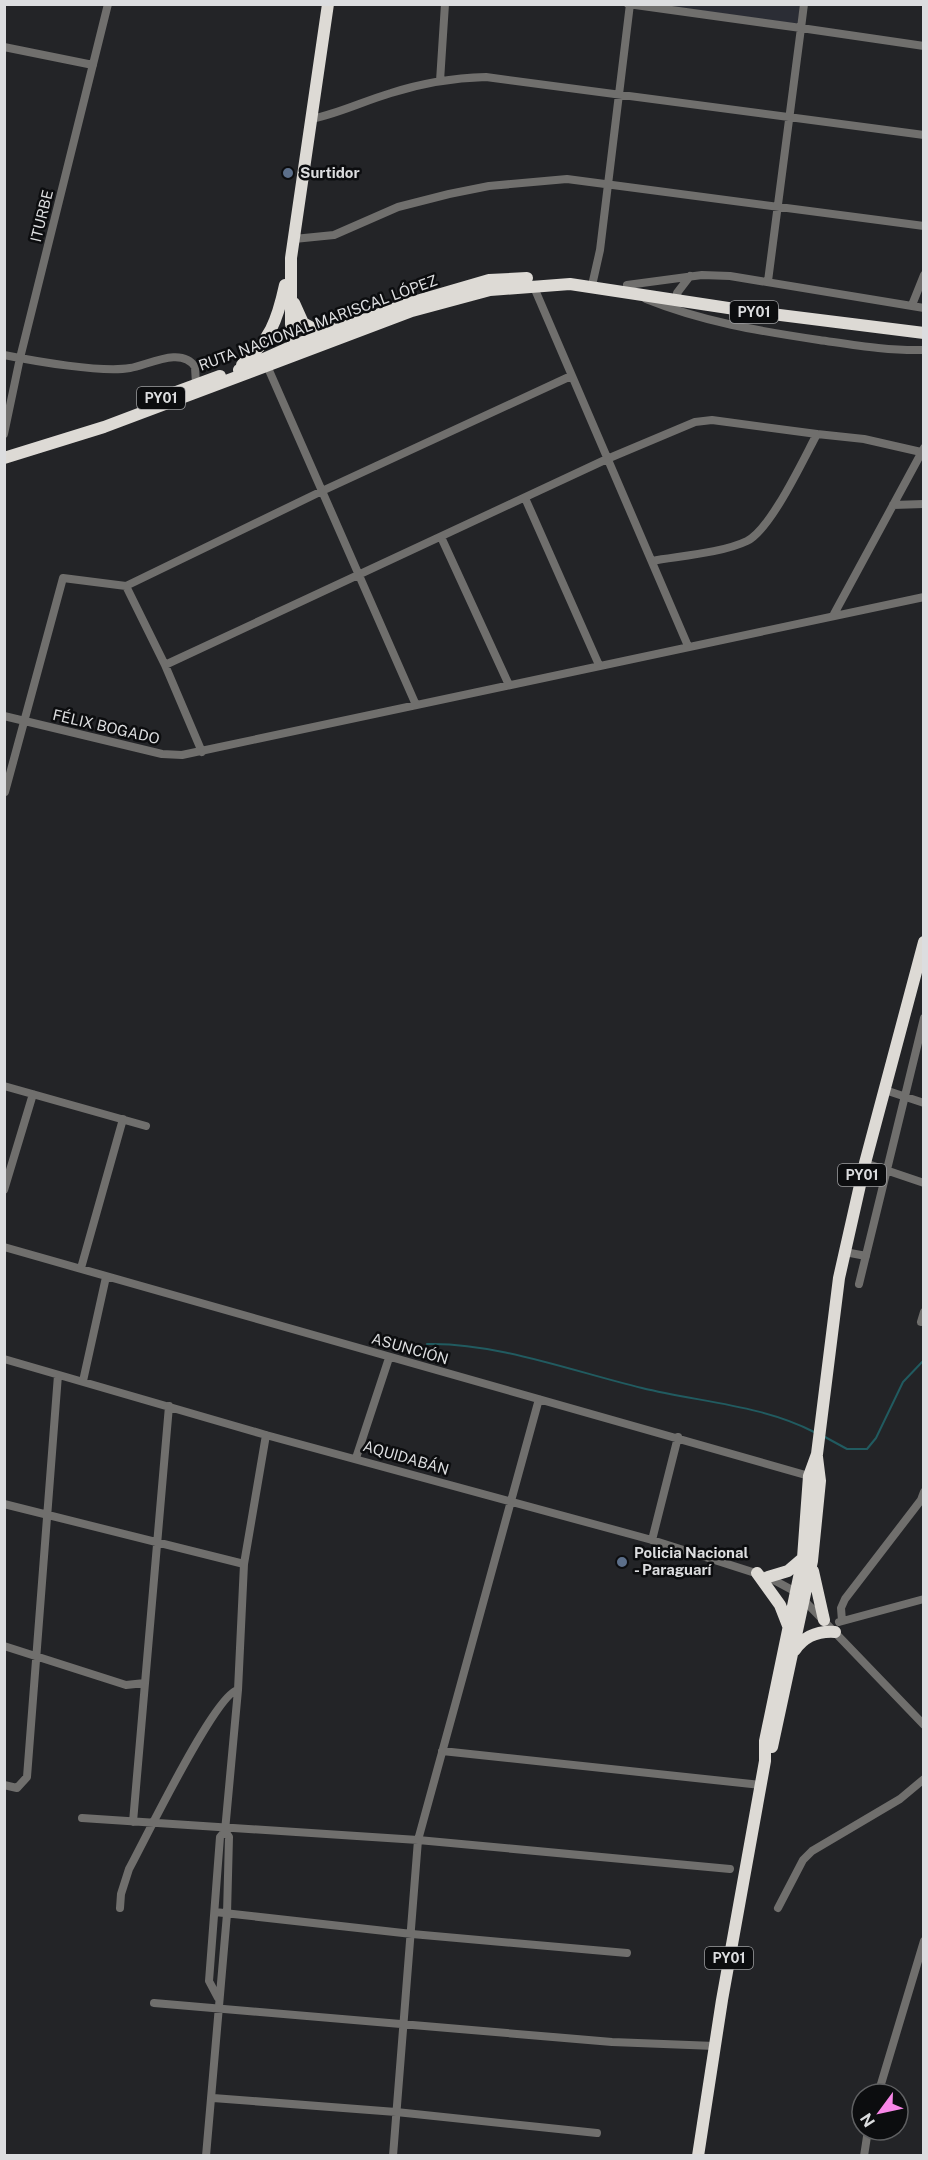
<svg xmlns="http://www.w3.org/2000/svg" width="928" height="2160" font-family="'Public Sans',sans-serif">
	<rect width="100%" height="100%" fill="#232427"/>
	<path fill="#2b2d35" d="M660 5H800L798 24Z"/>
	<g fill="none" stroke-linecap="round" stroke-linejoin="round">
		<path stroke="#215b60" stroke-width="2" d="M427 1344C495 1342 575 1372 642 1388 699 1402 762 1405 814 1432
			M825 1437 847 1449H867L876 1438 903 1382 924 1360"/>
		<path stroke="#706f6d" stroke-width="8" d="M628 4 801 28 804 4
			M4 47 93 65
			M440 81 445 4
			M312 119C340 113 364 101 391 93 422 83 454 78 486 77L924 135
			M294 239 334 235 398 207 449 194 489 186 567 179 924 226
			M593 281 600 250 630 4
			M768 281 801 28 924 46
			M533 285 688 646
			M627 285 702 275 730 276 924 308
			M646 299C703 322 759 331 819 340 854 345 888 351 924 350
			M679 303 677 293 690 276
			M912 305 924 275
			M4 355C34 361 102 373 130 368 148 365 182 346 195 367L196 384
			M268 368 416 705
			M4 434 20 358 108 4
			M817 434 864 439 921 452
			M525 498 599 665
			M893 505 924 504
			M441 537 509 685
			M126 586 322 491 571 376
			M834 614 924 448
			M165 665 607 459 695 422 712 420 817 434C803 460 771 529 747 541 722 553 680 556 652 561
			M4 716 162 754 182 755 924 597
			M5 792 63 578 126 586 165 665 202 752
			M4 1086 146 1126
			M885 1090 924 1103
			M865 1163 924 1183
			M4 1190 33 1094
			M4 1247 809 1476
			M845 1252 866 1256
			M81 1268 123 1119
			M859 1284 924 1018
			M921 1322 924 1312
			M4 1359 266 1435 652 1540 768 1577 796 1592 924 1725
			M83 1381 106 1277
			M356 1458 389 1358
			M4 1504 244 1564
			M652 1540 678 1437
			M842 1621 841 1608 845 1599 921 1500 924 1492
			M839 1622 924 1599
			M4 1646 126 1685 145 1683
			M442 1751 761 1785
			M4 1785 17 1788 27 1777 58 1375
			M82 1818 418 1840 730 1869
			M133 1822 169 1406
			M120 1908 121 1894 129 1869C144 1842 216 1692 238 1690
			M778 1908 803 1860 812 1851 900 1799 924 1779
			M215 1912 412 1934 627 1953
			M218 1998 209 1981 220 1837 225 1831 238 1690 244 1564 266 1435
			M154 2003 612 2042 715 2046
			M878 2094 924 1941
			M213 2098 396 2112 597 2133
			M206 2156 227 1914 229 1837 225 1831
			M393 2156 418 1840 539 1399
			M864 2156 868 2130"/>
		<path stroke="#dddad5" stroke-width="12" d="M294 303 303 323 314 329 331 328
			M295 345 291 324V258L328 4
			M242 365C270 339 277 322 285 285
			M239 370 295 345 410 303 489 280 527 278
			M171 394 220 376
			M4 458 104 427 412 311 490 290 570 284 748 311 924 333
			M813 1571 824 1620
			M757 1573 780 1605 789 1628
			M768 1577 788 1571 802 1559
			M795 1650C805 1635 819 1631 835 1632
			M772 1747 812 1561 820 1481 817 1457
			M698 2156 722 2000 765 1761V1741L803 1558 809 1476 817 1454 839 1278 865 1163 924 942"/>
	</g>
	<g fill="#5c6f8a" stroke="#0c0d0f" stroke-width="2">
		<circle cx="288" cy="173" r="6"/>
		<circle cx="622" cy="1562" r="6"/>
	</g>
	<g text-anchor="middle" stroke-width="5" stroke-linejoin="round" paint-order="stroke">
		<g fill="#0c0d0f" stroke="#9e9fa1" stroke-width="1.5">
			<rect x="730" y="301" width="48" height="22" rx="4.5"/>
			<rect x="137" y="387" width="48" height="22" rx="4.5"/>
			<rect x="838" y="1164" width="48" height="22" rx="4.5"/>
			<rect x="705" y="1947" width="48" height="22" rx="4.5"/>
		</g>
		<g font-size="14" font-weight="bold" fill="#dcdddf">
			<text x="754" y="317">PY01</text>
			<text x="161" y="403">PY01</text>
			<text x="862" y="1180">PY01</text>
			<text x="729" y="1963">PY01</text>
		</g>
		<g font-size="15" font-weight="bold" fill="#dcdddf" stroke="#0c0d0f" text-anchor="start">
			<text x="300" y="178">Surtidor</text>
			<text x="634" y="1558">Policia Nacional<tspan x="634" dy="17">- Paraguarí</tspan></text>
		</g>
		<g font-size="15" fill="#dcdddf" stroke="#0c0d0f">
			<text transform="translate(42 216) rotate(-76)" y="5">ITURBE</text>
			<text transform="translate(318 323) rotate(-20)" y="5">RUTA NACIONAL MARISCAL LÓPEZ</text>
			<text transform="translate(106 727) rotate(13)" y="5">FÉLIX BOGADO</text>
			<text transform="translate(410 1349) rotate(16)" y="5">ASUNCIÓN</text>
			<text transform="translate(406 1458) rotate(16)" y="5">AQUIDABÁN</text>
		</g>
	</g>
	<rect width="928" height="2160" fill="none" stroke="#dcdddf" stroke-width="12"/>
	<g transform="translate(880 2112) rotate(237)"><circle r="28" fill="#0c0d0f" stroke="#5f6062" stroke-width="1.5"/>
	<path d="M0-4.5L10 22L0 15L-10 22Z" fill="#f987e8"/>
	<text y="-9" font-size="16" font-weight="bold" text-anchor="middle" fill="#dcdddf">N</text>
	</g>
</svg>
